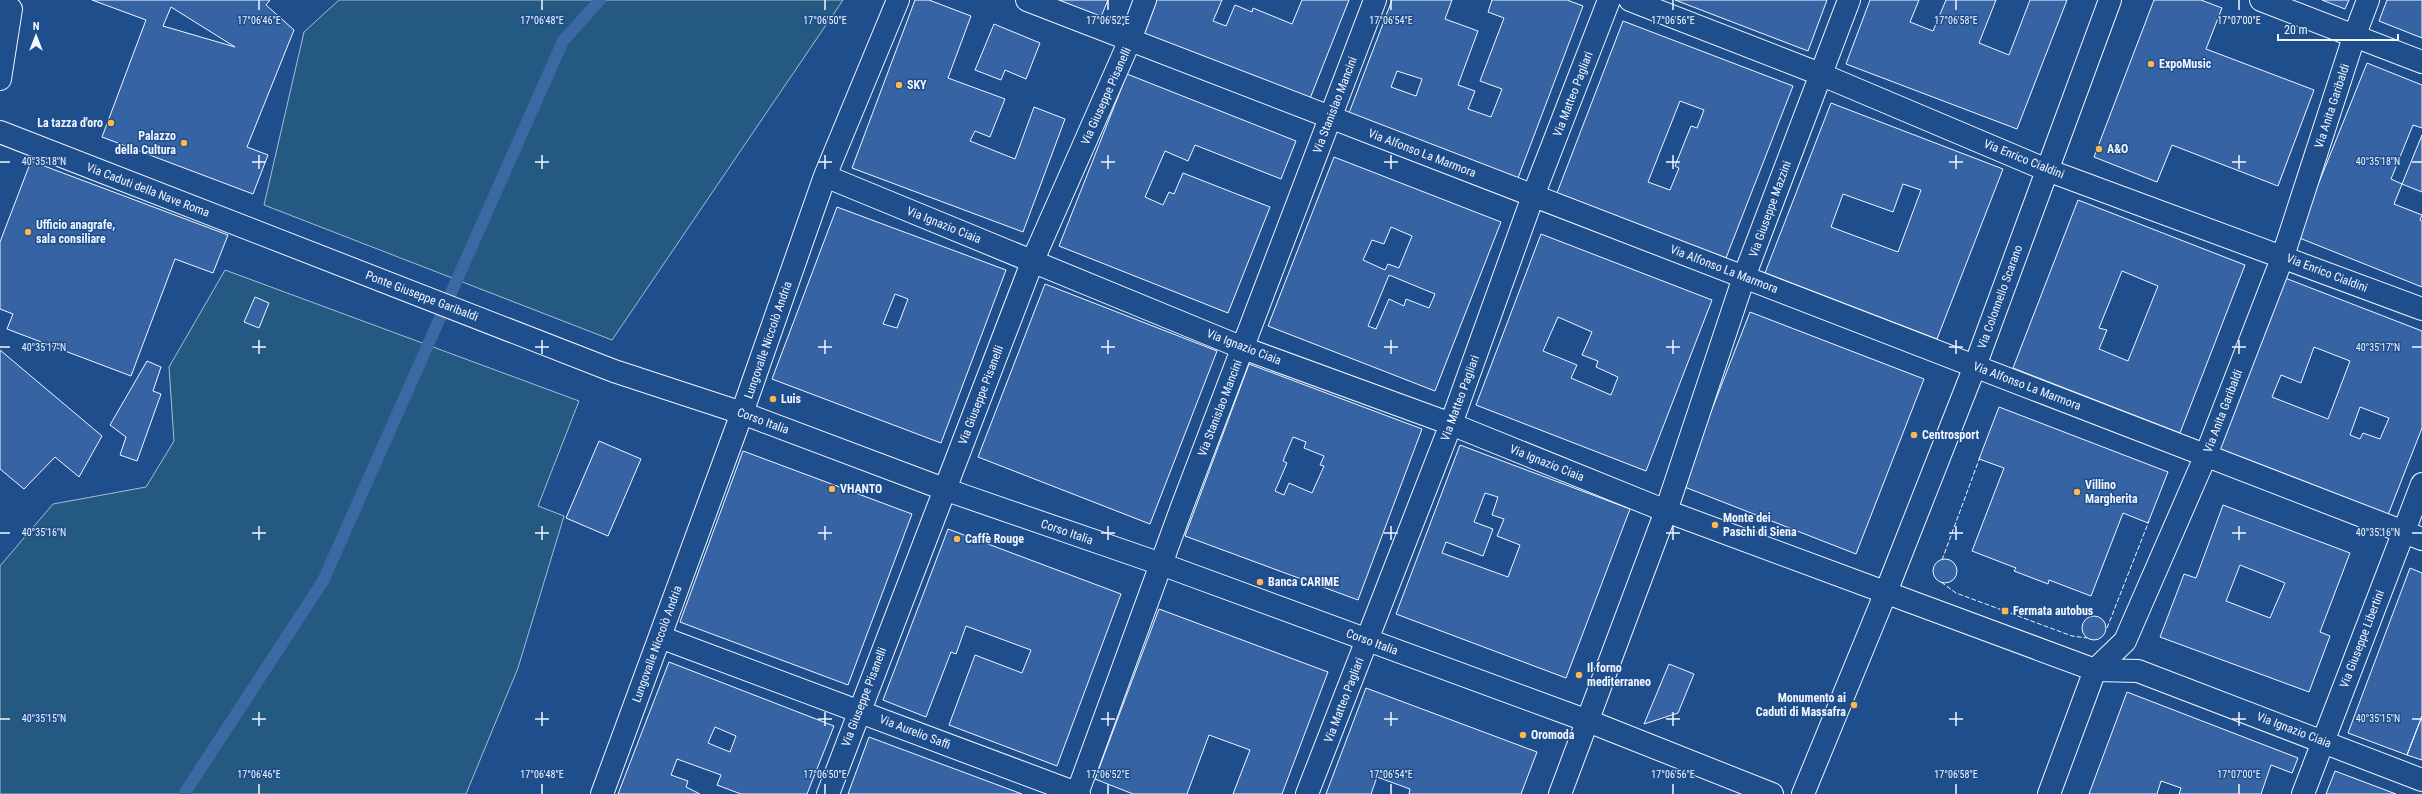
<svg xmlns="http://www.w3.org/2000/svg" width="2422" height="794" font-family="'Roboto Condensed',sans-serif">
	<rect width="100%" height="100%" fill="#1f4e8c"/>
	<path fill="#245a82" stroke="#a8bbd7" d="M339 0H843L612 340 264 205 304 32Z
		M225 270 579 401 538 506 564 516 518 668 466 794H0V566L53 504 146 487 174 441 169 367Z"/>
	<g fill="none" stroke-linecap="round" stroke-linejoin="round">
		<path stroke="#3b69a3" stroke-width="12" d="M184 794 323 581 563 41 600 0"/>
	</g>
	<path fill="#3563a3" stroke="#f2f6ff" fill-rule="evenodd" d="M92 0H270L266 5 294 30 247 147 268 155 253 194 102 137 146 20ZM171 7 235 47 163 26Z
		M915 0H929L971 16 948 78 1005 99 990 137 975 131 970 141 1015 159 1034 107 1065 119 1023 232 852 168Z
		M1051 0H1108L1100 19Z
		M1153 0H1222L1213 21 1226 26 1235 5 1252 12 1253 8 1292 24 1302 0H1349L1309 101 1140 35Z
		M1392 0H1452L1445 19 1478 31 1458 85 1475 91 1468 109 1491 117 1502 89 1480 81 1504 18 1488 12 1492 0H1567L1583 6 1518 178 1349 113ZM1397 71 1422 79 1416 96 1391 87Z
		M1675 0H1827L1808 51Z
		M1870 0H1919L1910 22 1933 31 1946 0H1996L1979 43 2009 55 2030 0H2067L2017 129 1846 64Z
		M2154 0H2201L2222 8 2206 49 2314 90 2278 186 2172 145 2157 182 2094 157Z
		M2322 0H2349L2345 9Z
		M2387 0H2422V38L2379 21Z
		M1623 21 1793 86 1726 258 1557 193ZM1680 101 1704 110 1697 128 1691 126 1675 166 1679 168 1670 190 1648 182Z
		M994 24 1040 43 1026 79 1005 70 1001 80 975 70Z
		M2367 63 2422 85V128L2413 125 2391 179 2402 184 2422 135V192L2402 184 2394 204 2422 215 2420 220 2422 221V287L2297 237Z
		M1127 74 1296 141 1281 179 1195 145 1188 161 1165 151 1145 197 1163 205 1169 192 1174 194 1183 173 1270 207 1228 313 1059 246Z
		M1831 103 2003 169 1937 339 1765 273ZM1903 184 1921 190 1898 252 1831 227 1843 194 1893 212Z
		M1334 157 1501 222 1435 391 1268 326ZM1391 227 1412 236 1399 268 1388 264 1385 270 1363 260 1372 240 1384 244ZM1389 275 1435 294 1429 308 1406 299 1404 306 1389 299 1376 329 1368 326Z
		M31 161 228 235 213 273 175 259 131 376 7 329 13 314 0 309V242Z
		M2078 200 2245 265 2180 433 2013 368ZM2122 271 2158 286 2128 361 2099 349 2107 330 2099 328Z
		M837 207 1006 270 941 443 772 379ZM895 294 908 299 897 328 883 324Z
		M1541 234 1712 300 1646 471 1476 405ZM1558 317 1592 332 1582 355 1598 361 1596 367 1618 377 1611 395 1571 378 1577 365 1543 351Z
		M2285 278 2422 331V428L2388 515 2218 449ZM2314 347 2350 361 2328 419 2272 397 2281 375 2301 383ZM2360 407 2389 418 2380 439 2363 433 2360 439 2350 435Z
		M1045 284 1217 351 1150 524 978 457Z
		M255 297 269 303 259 328 244 322Z
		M1750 312 1924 379 1856 554 1682 486Z
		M0 350 102 436 79 477 55 457 24 489 0 469Z
		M147 361 161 367 153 391 161 394 137 461 120 455 126 437 110 425Z
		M1249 364 1422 429 1358 600 1185 536ZM1293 437 1306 442 1304 448 1324 456 1320 465 1324 466 1312 493 1289 483 1284 495 1275 491 1287 463 1283 461Z
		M1999 407 2168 472 2148 523 2123 513 2091 596 2049 580 2048 584 2014 571 2016 568 1972 551 2004 468 1979 459Z
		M599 441 641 459 608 536 566 518Z
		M1460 445 1630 509 1566 678 1396 614ZM1485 493 1498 497 1492 515 1504 519 1497 536 1520 545 1508 577 1442 553 1446 542 1483 556 1493 529 1474 522Z
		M743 451 912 514 848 685 680 622Z
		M2223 505 2350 553 2320 632 2330 636 2309 692 2160 637 2184 574 2196 578ZM2240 565 2285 583 2270 618 2226 601Z
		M948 529 1121 594 1057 766 949 725 975 655 1022 673 1031 650 966 626 956 654 951 652 926 717 883 700Z
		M1933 571a12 12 0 1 1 24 0a12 12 0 1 1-24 0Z
		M2410 568 2422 573V716L2407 755 2348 733Z
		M1159 609 1328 672 1282 794H1233L1250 750 1209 735 1187 794H1133L1095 779Z
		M2082 628a12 12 0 1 1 24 0a12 12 0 1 1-24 0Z
		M669 662 834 726 807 794H741L717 785 721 775 677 759 671 775 688 781 686 787 700 794H618ZM715 727 736 736 730 752 708 743Z
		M1669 664 1694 674 1678 713 1644 724Z
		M1366 688 1537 752 1521 794H1409L1410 789 1377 777 1371 794H1326Z
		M2127 692 2298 758 2292 773 2271 765 2261 794H2179L2181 788 2161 781 2157 794H2089Z
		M2422 716V760L2407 755Z
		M869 737 1022 794H848Z
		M2335 771 2396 794H2326Z"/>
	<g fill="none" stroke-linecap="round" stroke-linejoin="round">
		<defs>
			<path id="pedestrian" d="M1588 721 1772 794
				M1803 794 1886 592"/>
			<path id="minor" d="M1027 0 2422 539
				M1630 0 1820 74 2047 170 2422 309
				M2261 0 2422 62
				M825 176 1243 348 1451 424 1666 511 1744 277 1849 0
				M660 637 1079 794
				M2095 670 2125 641 2206 455 2283 256 2354 37 2368 0
				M2095 670 2138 671 2422 780
				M602 794 742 413 825 176 898 0
				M828 794 1033 260 1130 40 1145 0
				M1077 794 1183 504 1375 0
				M1307 794 1451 424 1533 196 1609 0
				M2303 794 2422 484"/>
			<path id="tertiary" d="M0 8 11 9 0 79
				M0 132 614 371 742 413 944 489 1161 564 1588 721"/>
			<path id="primary" d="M1886 592 1975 366 2110 0
				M1560 794 1666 511 2095 670 2049 794"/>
		</defs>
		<use href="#pedestrian" stroke="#f2f6ff" stroke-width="24"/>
		<use href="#minor" stroke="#f2f6ff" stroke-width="24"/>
		<use href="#tertiary" stroke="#f2f6ff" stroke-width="24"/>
		<use href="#primary" stroke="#f2f6ff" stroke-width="24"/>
		<use href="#pedestrian" stroke="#1f4e8c" stroke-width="22"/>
		<use href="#minor" stroke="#1f4e8c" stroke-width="22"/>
		<use href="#tertiary" stroke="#1f4e8c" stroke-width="22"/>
		<use href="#primary" stroke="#1f4e8c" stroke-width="22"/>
		<path stroke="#f2f6ff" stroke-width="1" stroke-dasharray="5 2" stroke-linecap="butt" d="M1942 560 1980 457
			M1941 582 1956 593 2072 636 2087 638
			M2107 628 2149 521"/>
	</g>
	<path fill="none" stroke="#f2f6ff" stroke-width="1.5" d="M259 0V10M542 0V10M825 0V10M1108 0V10M1391 0V10M1673 0V10M1956 0V10M2239 0V10M259 155V169M542 155V169M825 155V169M1108 155V169M1391 155V169M1673 155V169M1956 155V169M2239 155V169M0 162H10M252 162H266M535 162H549M818 162H832M1101 162H1115M1384 162H1398M1666 162H1680M1949 162H1963M2232 162H2246M2412 162H2422M259 340V354M542 340V354M825 340V354M1108 340V354M1391 340V354M1673 340V354M1956 340V354M2239 340V354M0 347H10M252 347H266M535 347H549M818 347H832M1101 347H1115M1384 347H1398M1666 347H1680M1949 347H1963M2232 347H2246M2412 347H2422M259 526V540M542 526V540M825 526V540M1108 526V540M1391 526V540M1673 526V540M1956 526V540M2239 526V540M0 533H10M252 533H266M535 533H549M818 533H832M1101 533H1115M1384 533H1398M1666 533H1680M1949 533H1963M2232 533H2246M2412 533H2422M259 712V726M542 712V726M825 712V726M1108 712V726M1391 712V726M1673 712V726M1956 712V726M2239 712V726M0 719H10M252 719H266M535 719H549M818 719H832M1101 719H1115M1384 719H1398M1666 719H1680M1949 719H1963M2232 719H2246M2412 719H2422M259 784V794M542 784V794M825 784V794M1108 784V794M1391 784V794M1673 784V794M1956 784V794M2239 784V794"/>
	<g fill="#ffb74d" stroke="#1f4e8c" stroke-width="1.5">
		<circle cx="2151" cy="64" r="4"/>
		<circle cx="899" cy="85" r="4"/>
		<circle cx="111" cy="123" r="4"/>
		<circle cx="184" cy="143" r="4"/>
		<circle cx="2099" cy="149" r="4"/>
		<circle cx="28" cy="232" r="4"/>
		<circle cx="773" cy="399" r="4"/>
		<circle cx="1914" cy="435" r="4"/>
		<circle cx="832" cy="489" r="4"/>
		<circle cx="2077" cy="492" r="4"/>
		<circle cx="1715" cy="525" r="4"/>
		<circle cx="957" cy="539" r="4"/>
		<circle cx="1260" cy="582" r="4"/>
		<rect x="2001" y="607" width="8" height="8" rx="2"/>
		<circle cx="1579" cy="675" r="4"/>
		<circle cx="1854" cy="705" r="4"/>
		<circle cx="1523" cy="735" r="4"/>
	</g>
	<g text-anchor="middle" stroke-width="3" stroke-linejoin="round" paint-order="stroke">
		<g font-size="12" font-weight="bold" fill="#f2f6ff" stroke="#1f4e8c" text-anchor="start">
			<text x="2159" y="68">ExpoMusic</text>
			<text x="907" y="89">SKY</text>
			<text x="103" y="127" text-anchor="end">La tazza d'oro</text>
			<text x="176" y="140" text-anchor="end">Palazzo<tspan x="176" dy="14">della Cultura</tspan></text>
			<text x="2107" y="153">A&amp;O</text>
			<text x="36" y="229">Ufficio anagrafe,<tspan x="36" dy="14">sala consiliare</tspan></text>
			<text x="781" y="403">Luis</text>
			<text x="1922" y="439">Centrosport</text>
			<text x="2085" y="489">Villino<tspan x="2085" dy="14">Margherita</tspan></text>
			<text x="840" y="493">VHANTO</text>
			<text x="1723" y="522">Monte dei<tspan x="1723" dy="14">Paschi di Siena</tspan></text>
			<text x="965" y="543">Caffè Rouge</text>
			<text x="1268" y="586">Banca CARIME</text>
			<text x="2013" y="615">Fermata autobus</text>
			<text x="1587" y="672">Il forno<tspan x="1587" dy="14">mediterraneo</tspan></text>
			<text x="1846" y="702" text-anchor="end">Monumento ai<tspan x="1846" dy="14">Caduti di Massafra</tspan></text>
			<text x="1531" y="739">Oromoda</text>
		</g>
		<g font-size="12" fill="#f2f6ff" stroke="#1f4e8c">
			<text transform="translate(1573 94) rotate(-69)" y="4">Via Matteo Pagliari</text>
			<text transform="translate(1106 96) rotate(-66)" y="4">Via Giuseppe Pisanelli</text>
			<text transform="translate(1335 105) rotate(-69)" y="4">Via Stanislao Mancini</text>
			<text transform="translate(2332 106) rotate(-72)" y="4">Via Anita Garibaldi</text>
			<text transform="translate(1422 153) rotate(21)" y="4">Via Alfonso La Marmora</text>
			<text transform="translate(2024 159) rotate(22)" y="4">Via Enrico Cialdini</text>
			<text transform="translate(148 190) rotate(21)" y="4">Via Caduti della Nave Roma</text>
			<text transform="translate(1770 209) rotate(-70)" y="4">Via Giuseppe Mazzini</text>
			<text transform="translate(944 225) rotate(22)" y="4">Via Ignazio Ciaia</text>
			<text transform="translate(1724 269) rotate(21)" y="4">Via Alfonso La Marmora</text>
			<text transform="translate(2327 273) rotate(21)" y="4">Via Enrico Cialdini</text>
			<text transform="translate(422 296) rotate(21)" y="4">Ponte Giuseppe Garibaldi</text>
			<text transform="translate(2000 297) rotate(-70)" y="4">Via Colonnello Scarano</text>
			<text transform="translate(768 340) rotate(-71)" y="4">Lungovalle Niccolò Andria</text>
			<text transform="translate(1244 347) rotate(21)" y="4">Via Ignazio Ciaia</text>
			<text transform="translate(2027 386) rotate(21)" y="4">Via Alfonso La Marmora</text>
			<text transform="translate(981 395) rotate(-69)" y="4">Via Giuseppe Pisanelli</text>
			<text transform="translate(1460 398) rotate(-70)" y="4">Via Matteo Pagliari</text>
			<text transform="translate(1220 408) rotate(-69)" y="4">Via Stanislao Mancini</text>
			<text transform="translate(2223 411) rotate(-69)" y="4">Via Anita Garibaldi</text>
			<text transform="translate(763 421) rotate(20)" y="4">Corso Italia</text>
			<text transform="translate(1547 463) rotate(22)" y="4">Via Ignazio Ciaia</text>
			<text transform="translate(1067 532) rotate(19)" y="4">Corso Italia</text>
			<text transform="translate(2362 639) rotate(-69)" y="4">Via Giuseppe Libertini</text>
			<text transform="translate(1372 642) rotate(20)" y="4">Corso Italia</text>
			<text transform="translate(657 644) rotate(-70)" y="4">Lungovalle Niccolò Andria</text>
			<text transform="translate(864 697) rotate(-69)" y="4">Via Giuseppe Pisanelli</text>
			<text transform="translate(1344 700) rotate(-69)" y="4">Via Matteo Pagliari</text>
			<text transform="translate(2294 730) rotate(21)" y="4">Via Ignazio Ciaia</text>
			<text transform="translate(915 732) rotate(21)" y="4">Via Aurelio Saffi</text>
		</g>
	</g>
	<g font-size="10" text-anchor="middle" fill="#f2f6ff" stroke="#1f4e8c" stroke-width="3" stroke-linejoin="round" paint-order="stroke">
		<text x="259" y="24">17°06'46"E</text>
		<text x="542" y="24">17°06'48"E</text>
		<text x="825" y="24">17°06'50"E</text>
		<text x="1108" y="24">17°06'52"E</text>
		<text x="1391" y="24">17°06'54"E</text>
		<text x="1673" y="24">17°06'56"E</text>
		<text x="1956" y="24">17°06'58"E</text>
		<text x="2239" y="24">17°07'00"E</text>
		<text x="44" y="165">40°35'18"N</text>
		<text x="2378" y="165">40°35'18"N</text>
		<text x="44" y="351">40°35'17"N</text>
		<text x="2378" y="351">40°35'17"N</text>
		<text x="44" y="536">40°35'16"N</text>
		<text x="2378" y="536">40°35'16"N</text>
		<text x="44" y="722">40°35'15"N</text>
		<text x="2378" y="722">40°35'15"N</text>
		<text x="259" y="778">17°06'46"E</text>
		<text x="542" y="778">17°06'48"E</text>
		<text x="825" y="778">17°06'50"E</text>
		<text x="1108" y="778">17°06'52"E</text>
		<text x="1391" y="778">17°06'54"E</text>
		<text x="1673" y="778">17°06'56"E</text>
		<text x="1956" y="778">17°06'58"E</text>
		<text x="2239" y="778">17°07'00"E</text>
	</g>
	<g transform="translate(36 36)" stroke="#1f4e8c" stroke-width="3" paint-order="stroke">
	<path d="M0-3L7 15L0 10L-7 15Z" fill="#f2f6ff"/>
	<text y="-6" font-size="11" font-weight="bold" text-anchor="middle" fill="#f2f6ff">N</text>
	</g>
	<path d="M2278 34v6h120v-6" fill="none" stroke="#f2f6ff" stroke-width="2"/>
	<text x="2284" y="34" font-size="12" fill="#f2f6ff" stroke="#1f4e8c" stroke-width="3" paint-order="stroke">20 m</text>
</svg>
